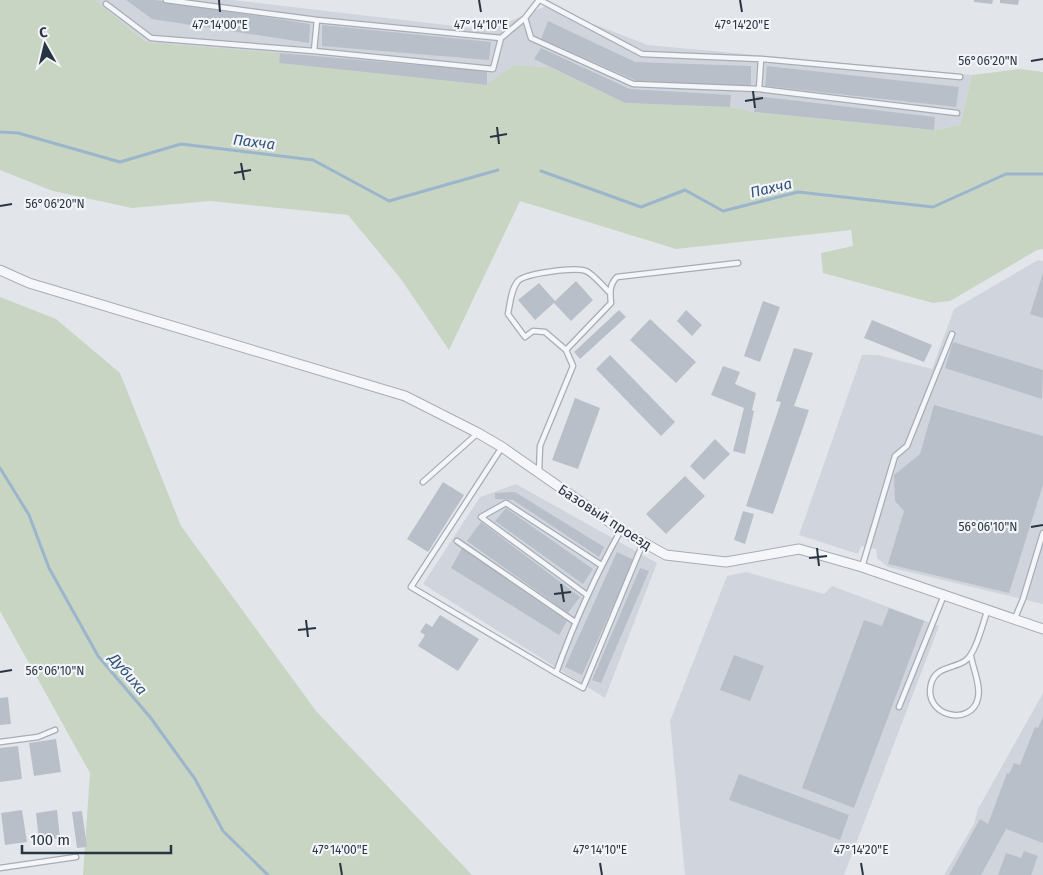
<svg xmlns="http://www.w3.org/2000/svg" width="1043" height="875" font-family="'Fira Sans',sans-serif">
	<rect width="100%" height="100%" fill="#e2e6eb"/>
	<path fill="#d0d5dd" d="M95 0H233L489 30 546 6 648 45 972 75 960 125 934 130 754 112 730 107 625 103 550 67 514 65 487 85 279 63V53L146 42Z
		M1038 260 1043 261V604L888 567 877 558 876 549 861 546 858 554 799 535 862 355H878L932 369 954 309Z
		M516 484 657 563 605 698 423 584 480 497Z
		M746 572 824 594 832 586 939 626 844 875H685L670 721 727 576Z
		M1043 693V875H944L974 824 978 809Z"/>
	<path fill="#c8d5c2" d="M0 0H95L146 42 280 53 279 63 486 85 514 65 550 67 625 103 730 107 754 112 934 130 960 125 972 75 1021 69 1043 72V249L1037 250 950 301 933 303 823 273 821 253 853 246 851 230 676 249 520 201 449 350 401 279 348 215 210 201 132 208 53 191 0 170Z
		M0 297 56 319 120 373 181 526 316 711 472 875H83L90 773 0 611Z"/>
	<g fill="none" stroke-linecap="round" stroke-linejoin="round">
		<path stroke="#9bb5cc" stroke-width="3" d="M0 132 18 133 120 162 181 144 313 160 389 201 498 170
			M541 171 641 207 685 190 723 211 798 192 933 207 1006 174H1043
			M0 468 29 515 49 568 98 656 150 717 195 779 223 831 268 875"/>
	</g>
	<path fill="#b9bfc8" d="M126 0H155L310 24 309 43 152 19Z
		M974 0H993L992 4 974 2Z
		M1000 0H1019L1018 5 1000 3Z
		M548 21 635 62 751 66V86L637 81 541 39Z
		M322 25 491 42 489 60 322 46Z
		M541 48 630 89 731 95 730 107 625 103 534 59Z
		M280 53 487 71V85L279 63Z
		M767 66 959 87 956 107 765 86Z
		M756 96 935 117 934 130 754 112Z
		M1043 273V318L1030 314Z
		M576 281 593 300 571 321 554 303 535 320 518 300 539 283 555 301Z
		M763 301 780 307 760 362 744 356Z
		M619 310 626 317 580 359 574 352Z
		M686 310 702 325 692 336 677 321Z
		M650 319 696 362 676 383 630 340Z
		M872 320 932 345 924 362 864 338Z
		M953 342 1043 370 1042 399 945 368Z
		M794 348 813 353 794 406 809 410 773 514 746 506 781 402 776 401Z
		M610 355 675 422 661 436 596 369Z
		M723 366 740 372 735 384 756 393 752 410 754 411 745 454 733 451 744 408 711 395Z
		M575 398 600 408 578 469 552 460Z
		M934 405 1043 436V485L1009 593 888 564 904 511 895 501 894 475 920 454Z
		M715 439 730 454 704 480 690 466Z
		M685 476 705 496 666 534 646 514Z
		M443 482 464 495 428 552 407 539Z
		M515 492 604 547 599 557 513 500 495 499V493Z
		M506 508 593 569 583 584 495 521Z
		M743 511 754 514 745 544 734 540Z
		M481 522 580 597 568 613 467 541Z
		M462 548 567 621 559 635 451 568Z
		M617 552 634 560 582 675 565 667Z
		M640 568 649 571 601 683 592 680Z
		M889 608 924 621 854 808 802 788 864 620 882 626Z
		M440 615 479 639 458 671 418 646 425 635 420 632 426 623 432 627Z
		M734 655 764 666 750 701 720 690Z
		M8 697 11 724 0 725V698Z
		M1043 717V843L1006 829 981 875H949L980 819 988 824 1007 773 1009 774 1014 763 1020 765 1035 727 1038 728Z
		M56 739 61 772 34 776 29 743Z
		M18 746 22 779 0 782V748Z
		M739 774 849 815 840 840 729 800Z
		M22 810 27 842 5 845 1 813Z
		M57 810 60 838 39 841 36 813Z
		M82 811 87 847 77 848 72 812Z
		M1024 851 1038 856 1031 875H998L1006 853 1021 858Z"/>
	<g fill="none" stroke-linecap="round" stroke-linejoin="round">
		<defs>
			<path id="service" d="M166 0 317 20 501 38 525 18 539 0
				M540 0 642 54 761 59 960 77
				M106 4 151 38 314 51 493 69 501 38
				M525 18 531 38 633 84 759 89 957 113
				M314 51 317 20
				M759 89 761 59
				M566 350 611 303C610 293 609 285 617 277L738 263
				M502 447 411 587 556 673C574 623 595 576 621 530
				M539 472 540 446 573 366 566 350 545 332 533 331 525 337 508 314C510 304 511 289 518 281 526 273 576 267 586 271 593 274 604 287 609 292
				M423 482 478 433
				M457 541 575 622
				M862 567 895 456 907 446 952 334
				M587 595 481 517 506 503 601 565
				M1015 618 1023 599 1043 533
				M971 656C973 669 981 685 978 698 972 727 923 717 931 684 936 666 953 669 965 661 976 654 983 622 988 609
				M556 673 583 688 643 543
				M899 707 944 595
				M0 742 38 737 55 730
				M0 868 76 857"/>
			<path id="minor" d="M0 270 29 283 405 396 478 433 502 447 621 530 666 555 726 562 799 549 862 567 1043 629"/>
		</defs>
		<use href="#service" stroke="#a7adb5" stroke-width="7"/>
		<use href="#minor" stroke="#a7adb5" stroke-width="11"/>
		<use href="#service" stroke="#f5f6f9" stroke-width="4.5"/>
		<use href="#minor" stroke="#f5f6f9" stroke-width="9"/>
	</g>
	<path fill="none" stroke="#293443" stroke-width="2" d="M219 0 220 12M479 0 481 12M740 0 742 12M1031 61 1043 59M753 91 755 108M745 101 763 98M497 127 499 144M490 137 507 134M241 163 244 180M234 173 251 170M0 206 12 204M1031 527 1043 525M817 548 819 566M809 558 827 556M561 584 564 602M554 594 571 592M306 620 308 637M298 630 316 628M0 672 12 670M340 863 342 875M600 863 602 875M861 863 863 875"/>
	<g text-anchor="middle" stroke-width="4.5" stroke-linejoin="round" paint-order="stroke">
		<g font-size="14" fill="#293443" stroke="#f2f4f8">
			<text transform="translate(605 517) rotate(33)" y="5">Базовый проезд</text>
		</g>
		<g font-size="15" font-style="italic" fill="#315479" stroke="#f2f4f8">
			<text transform="translate(254 142) rotate(7)" y="5">Пахча</text>
			<text transform="translate(771 188) rotate(-13)" y="5">Пахча</text>
			<text transform="translate(128 674) rotate(49)" y="5">Дубиха</text>
		</g>
	</g>
	<g font-size="12" text-anchor="middle" fill="#293443" stroke="#f2f4f8" stroke-width="4.5" stroke-linejoin="round" paint-order="stroke">
		<text x="220" y="29">47°14'00"E</text>
		<text x="481" y="29">47°14'10"E</text>
		<text x="742" y="29">47°14'20"E</text>
		<text x="988" y="65">56°06'20"N</text>
		<text x="55" y="208">56°06'20"N</text>
		<text x="988" y="531">56°06'10"N</text>
		<text x="55" y="675">56°06'10"N</text>
		<text x="340" y="854">47°14'00"E</text>
		<text x="600" y="854">47°14'10"E</text>
		<text x="861" y="854">47°14'20"E</text>
	</g>
	<g transform="translate(45 45) rotate(352)" stroke="#f2f4f8" stroke-width="4" paint-order="stroke">
	<path d="M0-4L9 19L0 12L-9 19Z" fill="#293443"/>
	<text y="-8" font-size="14" font-weight="bold" text-anchor="middle" fill="#293443">С</text>
	</g>
	<path d="M22 845v8h149v-8" fill="none" stroke="#293443" stroke-width="2.5"/>
	<text x="30" y="845" font-size="15" fill="#293443" stroke="#f2f4f8" stroke-width="4" paint-order="stroke">100 m</text>
</svg>
